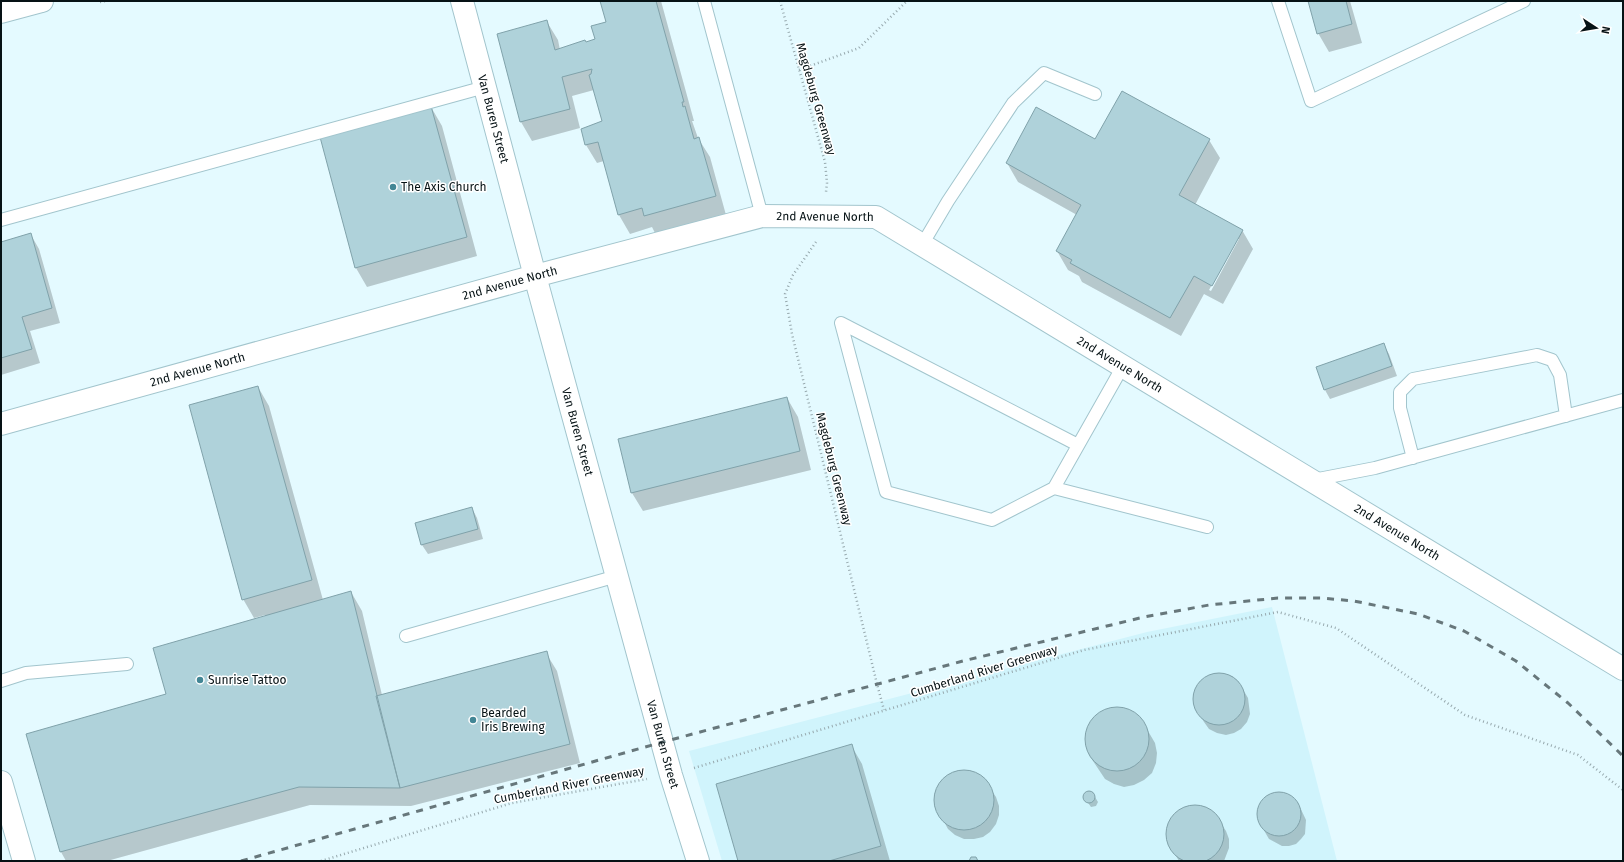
<svg xmlns="http://www.w3.org/2000/svg" width="1624" height="862" font-family="'Fira Sans',sans-serif">
	<rect width="100%" height="100%" fill="#e4faff"/>
	<path fill="#d0f4fc" d="M1272 607 1337 861H722L689 751 1147 632Z"/>
	<path fill="#0003" fill-rule="evenodd" d="M601 1H661L694 121H692L698 138 710 157 726 215 656 235 652 227 630 234 619 215 604 161 597 163 586 145 603 122 594 90 572 96 580 128 532 141 521 122 498 35 547 22 558 40 560 50 597 40 607 22Z
		M1309 1H1350L1362 43 1329 52 1318 33Z
		M431 107 442 126 477 256 367 287 356 268 321 138Z
		M1209 140 1220 158 1195 205 1242 230 1253 249 1223 304 1204 294 1181 336 1082 282 1079 276 1068 270 1057 251 1077 215 1018 182 1007 163 1095 141ZM1237 239H1239L1211 291 1209 290Z
		M31 235 39 249 60 323 30 331 40 363 1 375V243Z
		M1383 344 1389 354 1397 376 1330 399 1325 390Z
		M258 387 269 406 323 600 351 592 362 611 382 695 546 653 557 671 580 763 411 806 310 805 107 861H66L61 852 28 735 167 695 265 617V615L254 618 243 599Z
		M787 398 798 417 811 470 643 511 632 493Z
		M472 508 477 518 483 539 428 554 422 545Z
		M1217 673 1232 676 1238 681 1248 698 1250 714 1247 722 1241 729 1234 733 1226 735 1217 733 1209 729 1204 722 1194 704V695L1197 687 1202 680 1210 675Z
		M1114 708 1124 709 1134 713 1141 719 1155 743 1157 753 1156 763 1152 773 1144 780 1134 785 1124 787 1114 784 1105 779 1089 755 1086 745V734L1089 724 1096 716 1105 710Z
		M851 745 862 764 890 861H739Z
		M959 771H968L977 774 984 779 996 797 999 806V815L996 824 990 832 983 837 974 839H964L955 835 948 829 937 809 935 799 937 790 942 781 950 775Z
		M1089 791 1093 792 1095 797 1098 802 1096 806 1091 807 1086 800 1084 797 1086 793Z
		M1280 792 1287 794 1298 803 1306 820 1305 834 1301 839 1296 844 1289 846H1282L1269 839 1259 822 1258 816V808L1266 796 1273 793Z
		M1198 806 1207 809 1215 814 1226 831 1229 839V848L1224 861H1179L1169 844 1167 835 1169 826 1173 817 1180 810 1188 807Z"/>
	<path fill="#afd2da" stroke="#80a2aa" d="M600 1H656L684 102H682L683 107 685 106 694 139 699 137 716 196 644 216 642 208 618 215 598 142 585 145 581 129 602 121 589 75 591 74 592 69 562 77 570 109 520 122 497 34 547 20 555 50 585 40 586 42 595 39 591 26 606 22Z
		M1308 1H1346L1352 24 1317 34Z
		M1122 91 1210 139 1179 195 1243 230 1212 286 1194 276 1170 318 1070 263 1072 260 1056 251 1081 205 1006 163 1036 107 1095 139Z
		M431 106 467 237 355 268 320 137Z
		M31 233 52 308 22 317 32 349 1 358V242Z
		M1384 343 1392 366 1324 390 1316 367Z
		M258 386 312 580 242 600 189 405Z
		M787 397 800 451 631 493 618 439Z
		M472 507 478 529 421 545 415 523Z
		M351 591 400 788 299 787 60 852 26 734 166 694 153 648Z
		M547 651 570 744 400 788 376 696Z
		M1193 699a26 26 0 1 1 52 0a26 26 0 1 1-52 0Z
		M1085 739a32 32 0 1 1 64 0a32 32 0 1 1-64 0Z
		M852 744 881 846 829 861H738L716 784Z
		M934 800a30 30 0 1 1 60 0a30 30 0 1 1-60 0Z
		M1083 797a6 6 0 1 1 12 0a6 6 0 1 1-12 0Z
		M1257 814a22 22 0 1 1 44 0a22 22 0 1 1-44 0Z
		M1166 834a29 29 0 1 1 58 0a29 29 0 1 1-58 0Z
		M971 857H976L978 861H969Z"/>
	<g fill="none" stroke-linecap="round" stroke-linejoin="round">
		<defs>
			<path id="service" d="M704 1 762 216
				M1278 1 1311 101 1524 1
				M1 220 485 87
				M922 245 948 201 1013 103 1044 73 1095 94
				M1078 445 841 323 886 492 992 520 1054 488 1123 366
				M1413 458 1400 408V392L1413 379 1537 355 1552 360 1560 375 1566 416
				M1313 480 1375 468 1623 400
				M1054 488 1207 527
				M406 636 617 576
				M1 681 26 673 127 664"/>
			<g id="minor">
				<path id="s1" d="M462 1 535 276 671 775 698 861"/>
				<path id="s2" d="M1 424 535 276 762 216 876 217 1623 669"/>
				<path d="M1 782 24 861"/>
			</g>
			<path id="tertiary" d="M1 12 42 1"/>
		</defs>
		<use href="#service" stroke="#a2c5cd" stroke-width="14"/>
		<use href="#minor" stroke="#a2c5cd" stroke-width="24"/>
		<use href="#tertiary" stroke="#a2c5cd" stroke-width="24"/>
		<path stroke="#97a9ae" stroke-width="2.5" stroke-dasharray="1 3" stroke-linecap="butt" d="M780 1 825 162 827 183 826 192
			M100 2 106 1
			M799 70 859 48 907 1
			M816 242 793 275 785 294 792 334 877 684 884 710
			M694 768 1084 650 1278 612 1336 628 1465 715 1578 755 1623 790
			M321 861 512 803 647 779"/>
		<use href="#service" stroke="#fff" stroke-width="12"/>
		<use href="#minor" stroke="#fff" stroke-width="22"/>
		<use href="#tertiary" stroke="#fff" stroke-width="22"/>
		<path stroke="#67777b" stroke-width="3" stroke-dasharray="7 7" stroke-linecap="butt" d="M241 861 663 742 963 661 1144 617 1209 605 1278 598H1321L1354 601 1418 614 1464 631 1516 661 1568 703 1623 756"/>
	</g>
	<g fill="#428695" stroke="#fff" stroke-width="1.5">
		<circle cx="393" cy="187" r="4"/>
		<circle cx="200" cy="680" r="4"/>
		<circle cx="473" cy="720" r="4"/>
	</g>
	<g text-anchor="middle" stroke-width="3" stroke-linejoin="round" paint-order="stroke">
		<g font-size="12" fill="#061215" stroke="#fff">
			<text transform="translate(816 99) rotate(74)" y="4">Magdeburg Greenway</text>
			<text dy="4" stroke="none"><textPath href="#s1" startOffset="122">Van Buren Street</textPath></text>
			<text dy="4" stroke="none"><textPath href="#s2" startOffset="852">2nd Avenue North</textPath></text>
			<text dy="4" stroke="none"><textPath href="#s2" startOffset="528">2nd Avenue North</textPath></text>
			<text dy="4" stroke="none"><textPath href="#s2" startOffset="1188">2nd Avenue North</textPath></text>
			<text dy="4" stroke="none"><textPath href="#s2" startOffset="204">2nd Avenue North</textPath></text>
			<text dy="4" stroke="none"><textPath href="#s1" startOffset="446">Van Buren Street</textPath></text>
			<text transform="translate(834 469) rotate(76)" y="4">Magdeburg Greenway</text>
			<text dy="4" stroke="none"><textPath href="#s2" startOffset="1512">2nd Avenue North</textPath></text>
			<text transform="translate(984 671) rotate(-17)" y="4">Cumberland River Greenway</text>
			<text dy="4" stroke="none"><textPath href="#s1" startOffset="770">Van Buren Street</textPath></text>
			<text transform="translate(569 785) rotate(-11)" y="4">Cumberland River Greenway</text>
		</g>
		<g font-size="12" fill="#061215" stroke="#fff" text-anchor="start">
			<text x="401" y="191">The Axis Church</text>
			<text x="208" y="684">Sunrise Tattoo</text>
			<text x="481" y="717">Bearded<tspan x="481" dy="14">Iris Brewing</tspan></text>
		</g>
	</g>
	<rect width="1624" height="862" fill="none" stroke="#061215" stroke-width="4"/>
	<g transform="translate(1596 28) rotate(102)" stroke="#ffffff" stroke-width="3" paint-order="stroke">
	<path d="M0-3L7 15L0 10L-7 15Z" fill="#061215"/>
	<text y="-6" font-size="11" font-weight="bold" text-anchor="middle" fill="#061215">N</text>
	</g>
</svg>
